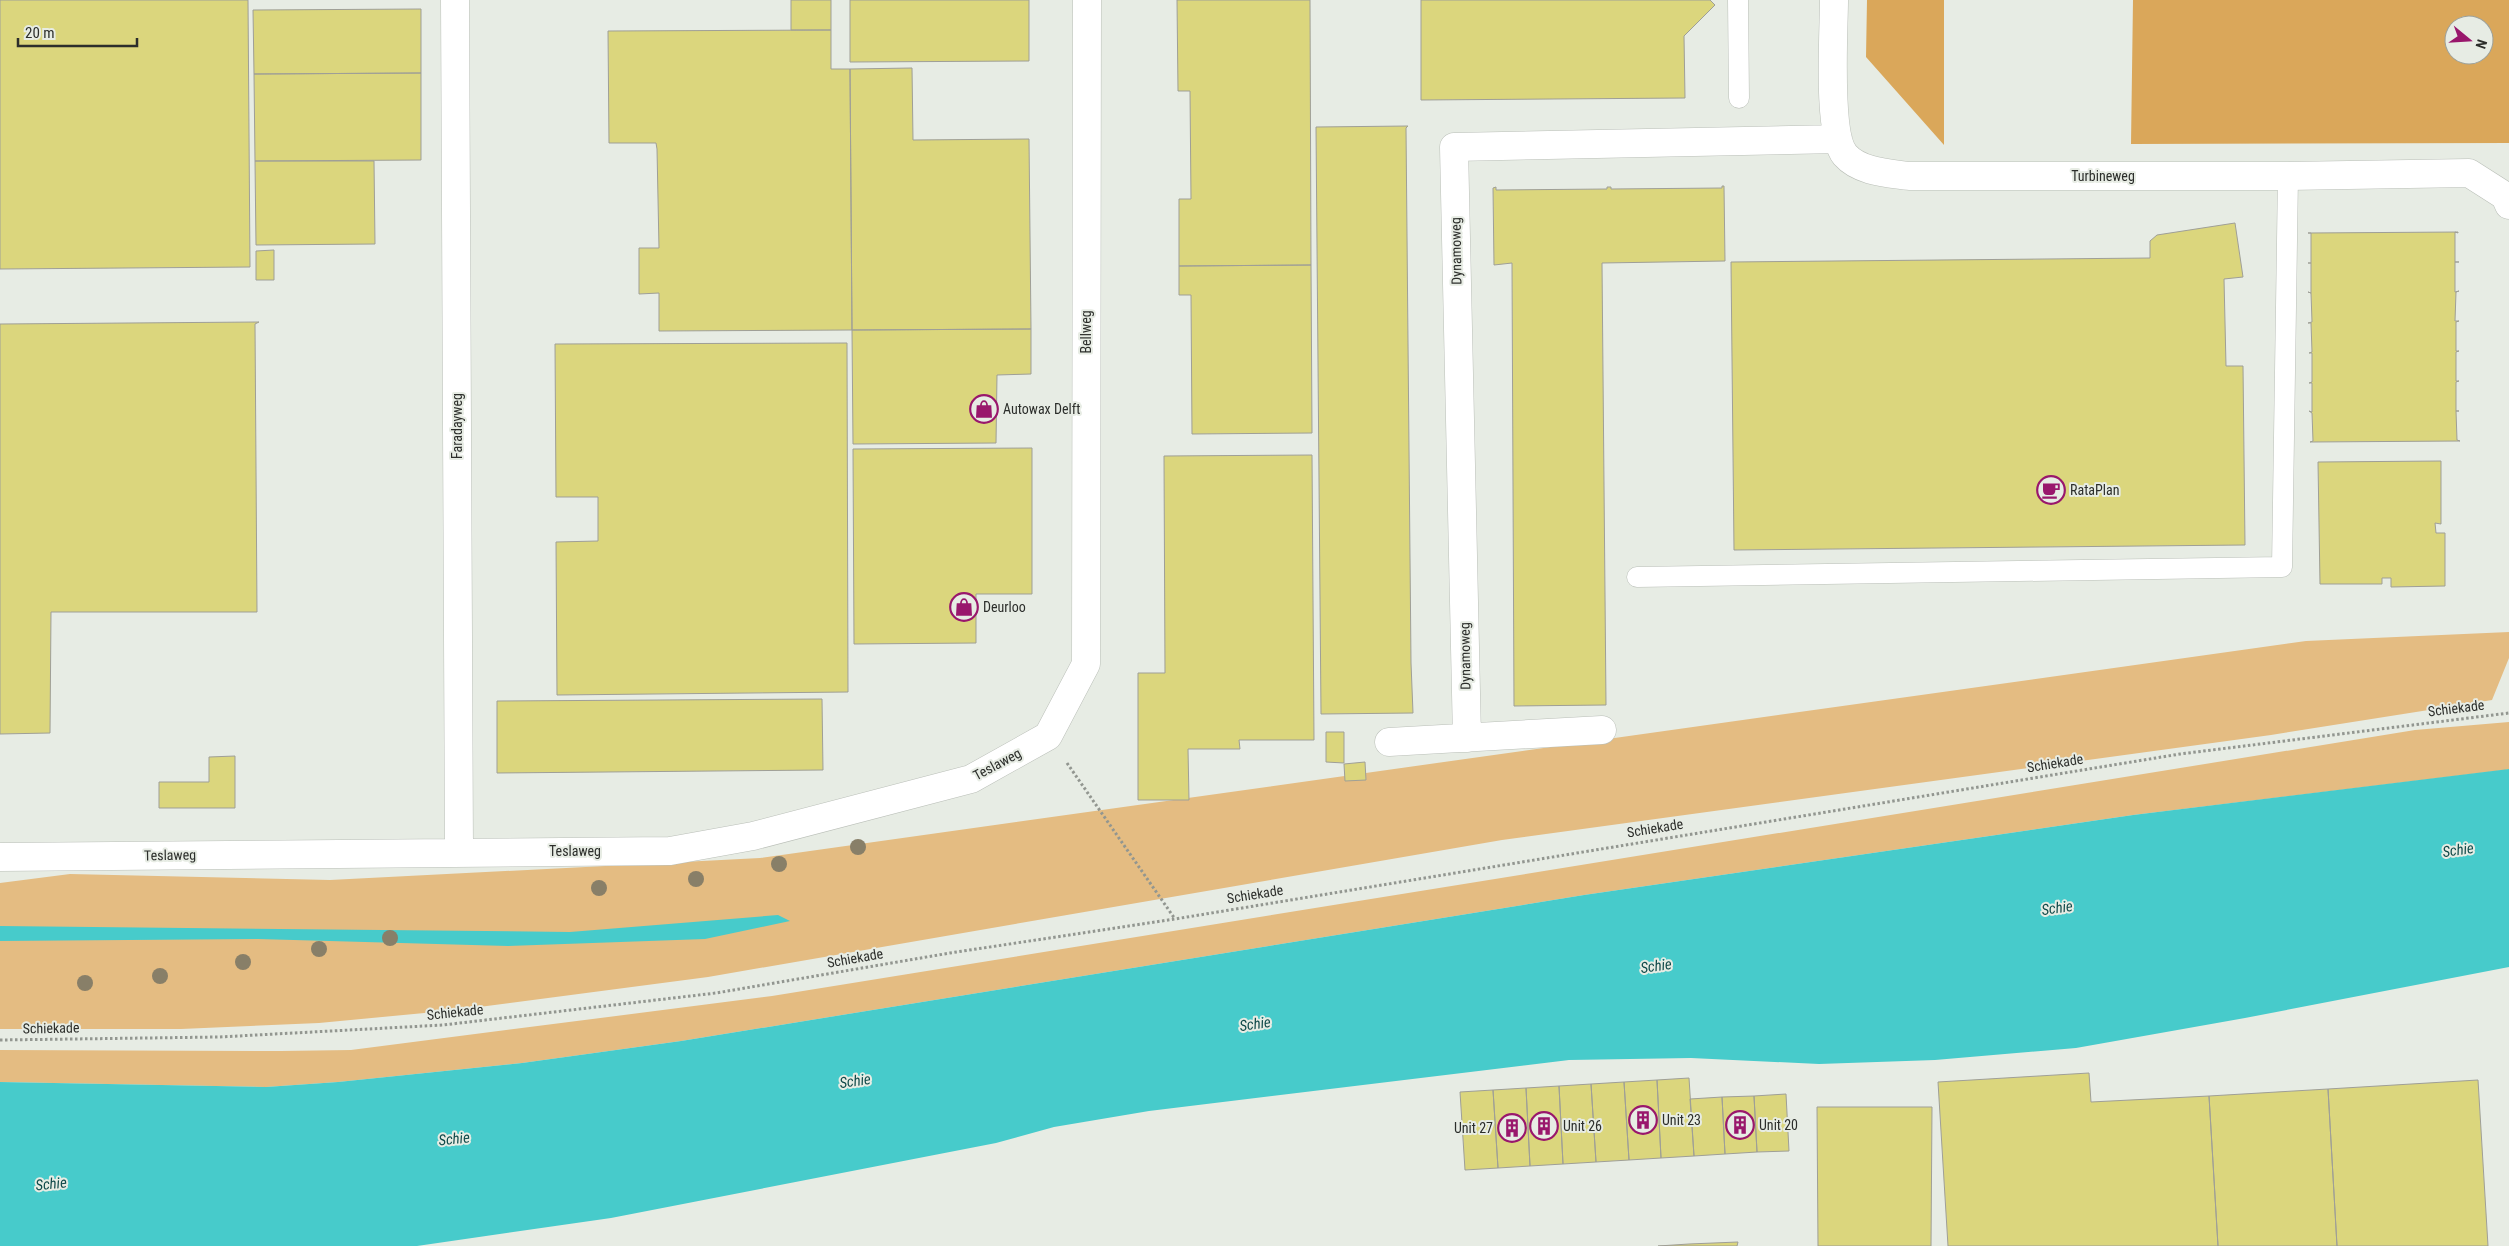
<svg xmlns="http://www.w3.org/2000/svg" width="2509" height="1246" font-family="'Roboto Condensed',sans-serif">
	<rect width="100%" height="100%" fill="#e7ece4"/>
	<path fill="#e4bc82" d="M2509 632V658L2492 700 2271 735 1502 840 708 977 456 1010 319 1023 181 1029H0V883L70 874 330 880 760 858 2306 641Z
		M2509 722V769L2505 770 2133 815 1584 895 681 1041 522 1063 338 1082 266 1087 0 1082V1050L281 1051 351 1050 772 996 2415 730Z"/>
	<path fill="#daa75a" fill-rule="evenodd" d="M1867 0H1944V145L1866 57Z
		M2133 0H2509V143L2131 144ZM2454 25H2484V55H2454Z"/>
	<path fill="#47cbcb" d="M2509 769V967L2245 1018 2076 1048 1935 1060 1819 1064 1691 1058 1569 1060 1149 1111 1054 1127 996 1143 611 1218 417 1246H0V1082L266 1087 338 1082 522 1063 681 1041 1584 895 2133 815Z
		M778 915 790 921 705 939 508 946 258 939 0 941V926L570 932Z"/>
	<path fill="#dbd67d" stroke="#9f9f97" d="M0 0H248L250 267 0 269Z
		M791 0H831V30H791Z
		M850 0H1029V61L850 62Z
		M1177 0H1310L1311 265 1179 266V199H1191L1190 91H1178Z
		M1421 0H1710L1715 5 1684 36 1685 98 1421 100Z
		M421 9V73L254 74 253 10Z
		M831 30V69H850L852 330 659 331V293L639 294V248H659L657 149 656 143H609L608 31Z
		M912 68 913 140 1029 139 1031 329 852 330 850 69Z
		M421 73V160L255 161 254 74Z
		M1408 126 1406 128 1411 663 1413 713 1321 714 1316 127Z
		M255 161H374L375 244 256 245Z
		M1722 186H1724L1725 261 1602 263 1606 705 1514 706 1512 263 1494 265 1493 188 1496 187V190L1607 189V187H1611V189L1722 188Z
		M2235 223 2243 277 2224 279 2226 366H2243L2245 545 1734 550 1731 262 2150 258V241L2157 235Z
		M2455 232V262H2459H2455V292L2459 291 2456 292 2455 321H2459L2456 322V351H2459L2456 352V381H2459L2456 382V411H2459H2456L2457 440 2460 441 2310 442 2313 441 2312 413 2309 411 2312 412V383H2309L2312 382V353H2309L2312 352 2311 323H2308L2312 322 2311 293 2308 292 2311 293V263H2308H2311V233H2308L2458 232V233Z
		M274 250V280H256V251Z
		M1311 265 1312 433 1192 434 1191 295H1179V266Z
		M259 322 255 324 257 612H51L50 733 0 734V324Z
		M1031 329V374L997 375 996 443 853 444 852 330Z
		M847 343 848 692 557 695 556 542 598 541V497H556L555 344Z
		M1032 448V594H976V643L854 644 853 449Z
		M1312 455 1314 740H1239L1240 749H1188L1189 800H1138V673H1165L1164 456Z
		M2441 461V524L2435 523 2436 533H2445V586L2391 587V578H2382V584H2320L2318 462Z
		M822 699 823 770 497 773V701Z
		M1326 732H1344V763L1326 762Z
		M235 756V808H159V782H209V757Z
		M1365 762 1366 780 1345 781 1344 764Z
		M2089 1073 2091 1102 2209 1096 2218 1246H1948L1938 1082Z
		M1689 1078 1694 1156 1661 1158 1657 1080Z
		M1657 1080 1661 1158 1629 1160 1624 1082Z
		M2478 1080 2488 1246H2337L2328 1089Z
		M1624 1082 1629 1160 1596 1162 1591 1084Z
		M1591 1084 1596 1162 1563 1164 1559 1086Z
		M1559 1086 1563 1164 1530 1166 1526 1088Z
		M1526 1088 1530 1166 1498 1168 1493 1090Z
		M2328 1089 2337 1246H2218L2209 1096Z
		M1493 1090 1498 1168 1465 1170 1460 1092Z
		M1786 1094 1789 1151 1757 1152 1754 1096Z
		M1754 1096 1757 1152 1725 1154 1722 1097Z
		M1722 1097 1725 1154 1694 1156 1690 1099Z
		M1817 1107H1932L1931 1246H1818Z
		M1738 1242 1737 1246H1658L1689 1244Z"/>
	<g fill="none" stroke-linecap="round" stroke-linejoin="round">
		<defs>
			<path id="service" d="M1738 0 1739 98
				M1637 577 2282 567 2288 176"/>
			<path id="minor" d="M455 0 459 851
				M1834 0C1834 31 1827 134 1845 155 1860 172 1888 173 1909 176H2288L2469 173 2505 196 2509 205
				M1467 738 1454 147 1838 139
				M1389 742 1602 730
				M0 857 670 851 753 836 971 779 1048 736 1086 664 1087 0"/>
		</defs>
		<use href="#service" stroke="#babfb8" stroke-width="21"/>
		<use href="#minor" stroke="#babfb8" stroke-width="29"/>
		<path stroke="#929690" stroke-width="3" stroke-dasharray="2.5 2.5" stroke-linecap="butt" d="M1067 763 1175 919
			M0 1040 219 1037 443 1025 716 993 950 953 1175 919 2180 754 2509 713"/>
		<use href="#service" stroke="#fff" stroke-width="20"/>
		<use href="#minor" stroke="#fff" stroke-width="28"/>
	</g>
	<g fill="#887f68">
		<circle cx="858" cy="847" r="8"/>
		<circle cx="779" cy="864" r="8"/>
		<circle cx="696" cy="879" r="8"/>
		<circle cx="599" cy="888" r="8"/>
		<circle cx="390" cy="938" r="8"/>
		<circle cx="319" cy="949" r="8"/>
		<circle cx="243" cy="962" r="8"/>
		<circle cx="160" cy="976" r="8"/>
		<circle cx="85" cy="983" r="8"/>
	</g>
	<defs>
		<symbol id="shop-ring" viewBox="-11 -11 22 22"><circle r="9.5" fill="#e7ece4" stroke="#99176c" stroke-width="1.5"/><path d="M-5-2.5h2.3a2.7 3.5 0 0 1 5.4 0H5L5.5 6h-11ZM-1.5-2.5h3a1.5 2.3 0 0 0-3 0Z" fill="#99176c"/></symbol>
		<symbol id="cafe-ring" viewBox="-11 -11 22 22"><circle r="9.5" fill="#e7ece4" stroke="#99176c" stroke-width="1.5"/><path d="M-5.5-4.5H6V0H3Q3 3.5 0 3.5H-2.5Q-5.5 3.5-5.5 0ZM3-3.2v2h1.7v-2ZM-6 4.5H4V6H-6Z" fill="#99176c"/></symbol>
		<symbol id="building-ring" viewBox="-11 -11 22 22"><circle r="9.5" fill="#e7ece4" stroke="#99176c" stroke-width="1.5"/><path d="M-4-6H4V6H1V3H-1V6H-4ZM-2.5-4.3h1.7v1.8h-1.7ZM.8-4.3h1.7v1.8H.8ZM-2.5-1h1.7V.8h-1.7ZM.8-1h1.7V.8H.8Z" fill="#99176c"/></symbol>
	</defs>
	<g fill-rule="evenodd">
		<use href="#shop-ring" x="968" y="393" width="32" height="32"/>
		<use href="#cafe-ring" x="2035" y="474" width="32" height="32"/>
		<use href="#shop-ring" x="948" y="591" width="32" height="32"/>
		<use href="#building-ring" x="1627" y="1104" width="32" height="32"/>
		<use href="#building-ring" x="1724" y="1109" width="32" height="32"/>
		<use href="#building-ring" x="1528" y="1110" width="32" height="32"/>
		<use href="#building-ring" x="1496" y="1112" width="32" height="32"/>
	</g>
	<g text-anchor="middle" stroke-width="4" stroke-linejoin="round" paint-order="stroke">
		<g font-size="14" fill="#2c2e2b" stroke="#e7ece4">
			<text x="2103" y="181">Turbineweg</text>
			<text transform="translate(1456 251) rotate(-91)" y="5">Dynamoweg</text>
			<text transform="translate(1086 332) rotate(-90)" y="5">Bellweg</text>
			<text transform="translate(457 426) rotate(-90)" y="5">Faradayweg</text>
			<text transform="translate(1465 656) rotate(-91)" y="5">Dynamoweg</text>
			<text transform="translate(2456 708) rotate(-7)" y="5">Schiekade</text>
			<text transform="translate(2055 763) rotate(-9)" y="5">Schiekade</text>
			<text transform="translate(997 764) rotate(-28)" y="5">Teslaweg</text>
			<text transform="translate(1655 828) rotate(-9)" y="5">Schiekade</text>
			<text x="575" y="856">Teslaweg</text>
			<text transform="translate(170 855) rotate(-1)" y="5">Teslaweg</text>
			<text transform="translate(1255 894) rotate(-9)" y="5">Schiekade</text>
			<text transform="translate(855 958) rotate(-10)" y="5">Schiekade</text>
			<text transform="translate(455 1012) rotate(-6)" y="5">Schiekade</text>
			<text transform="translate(51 1028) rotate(-1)" y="5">Schiekade</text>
		</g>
		<g font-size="14" fill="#2c2e2b" stroke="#e7ece4" text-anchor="start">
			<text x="1003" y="414">Autowax Delft</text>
			<text x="2070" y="495">RataPlan</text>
			<text x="983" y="612">Deurloo</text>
			<text x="1662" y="1125">Unit 23</text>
			<text x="1759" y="1130">Unit 20</text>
			<text x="1563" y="1131">Unit 26</text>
			<text x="1493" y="1133" text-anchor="end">Unit 27</text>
		</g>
		<g font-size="15" font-style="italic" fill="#104a4a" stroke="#e7ece4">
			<text transform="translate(2458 850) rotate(-8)" y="5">Schie</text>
			<text transform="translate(2057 908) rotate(-8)" y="5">Schie</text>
			<text transform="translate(1656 966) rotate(-8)" y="5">Schie</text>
			<text transform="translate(1255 1024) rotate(-8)" y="5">Schie</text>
			<text transform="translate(855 1081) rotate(-8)" y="5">Schie</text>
			<text transform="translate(454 1139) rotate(-6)" y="5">Schie</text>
			<text transform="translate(51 1184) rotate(-6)" y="5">Schie</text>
		</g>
	</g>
	<g transform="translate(2469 40) rotate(108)"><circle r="24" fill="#e7ece4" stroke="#9ca09a"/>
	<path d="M0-4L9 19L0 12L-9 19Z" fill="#99176c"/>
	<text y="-8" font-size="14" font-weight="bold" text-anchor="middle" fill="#2c2e2b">N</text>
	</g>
	<path d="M18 38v8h119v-8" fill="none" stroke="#2c2e2b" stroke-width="2.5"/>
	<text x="25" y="38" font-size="15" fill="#2c2e2b" stroke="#e7ece4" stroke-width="4" paint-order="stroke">20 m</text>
</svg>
